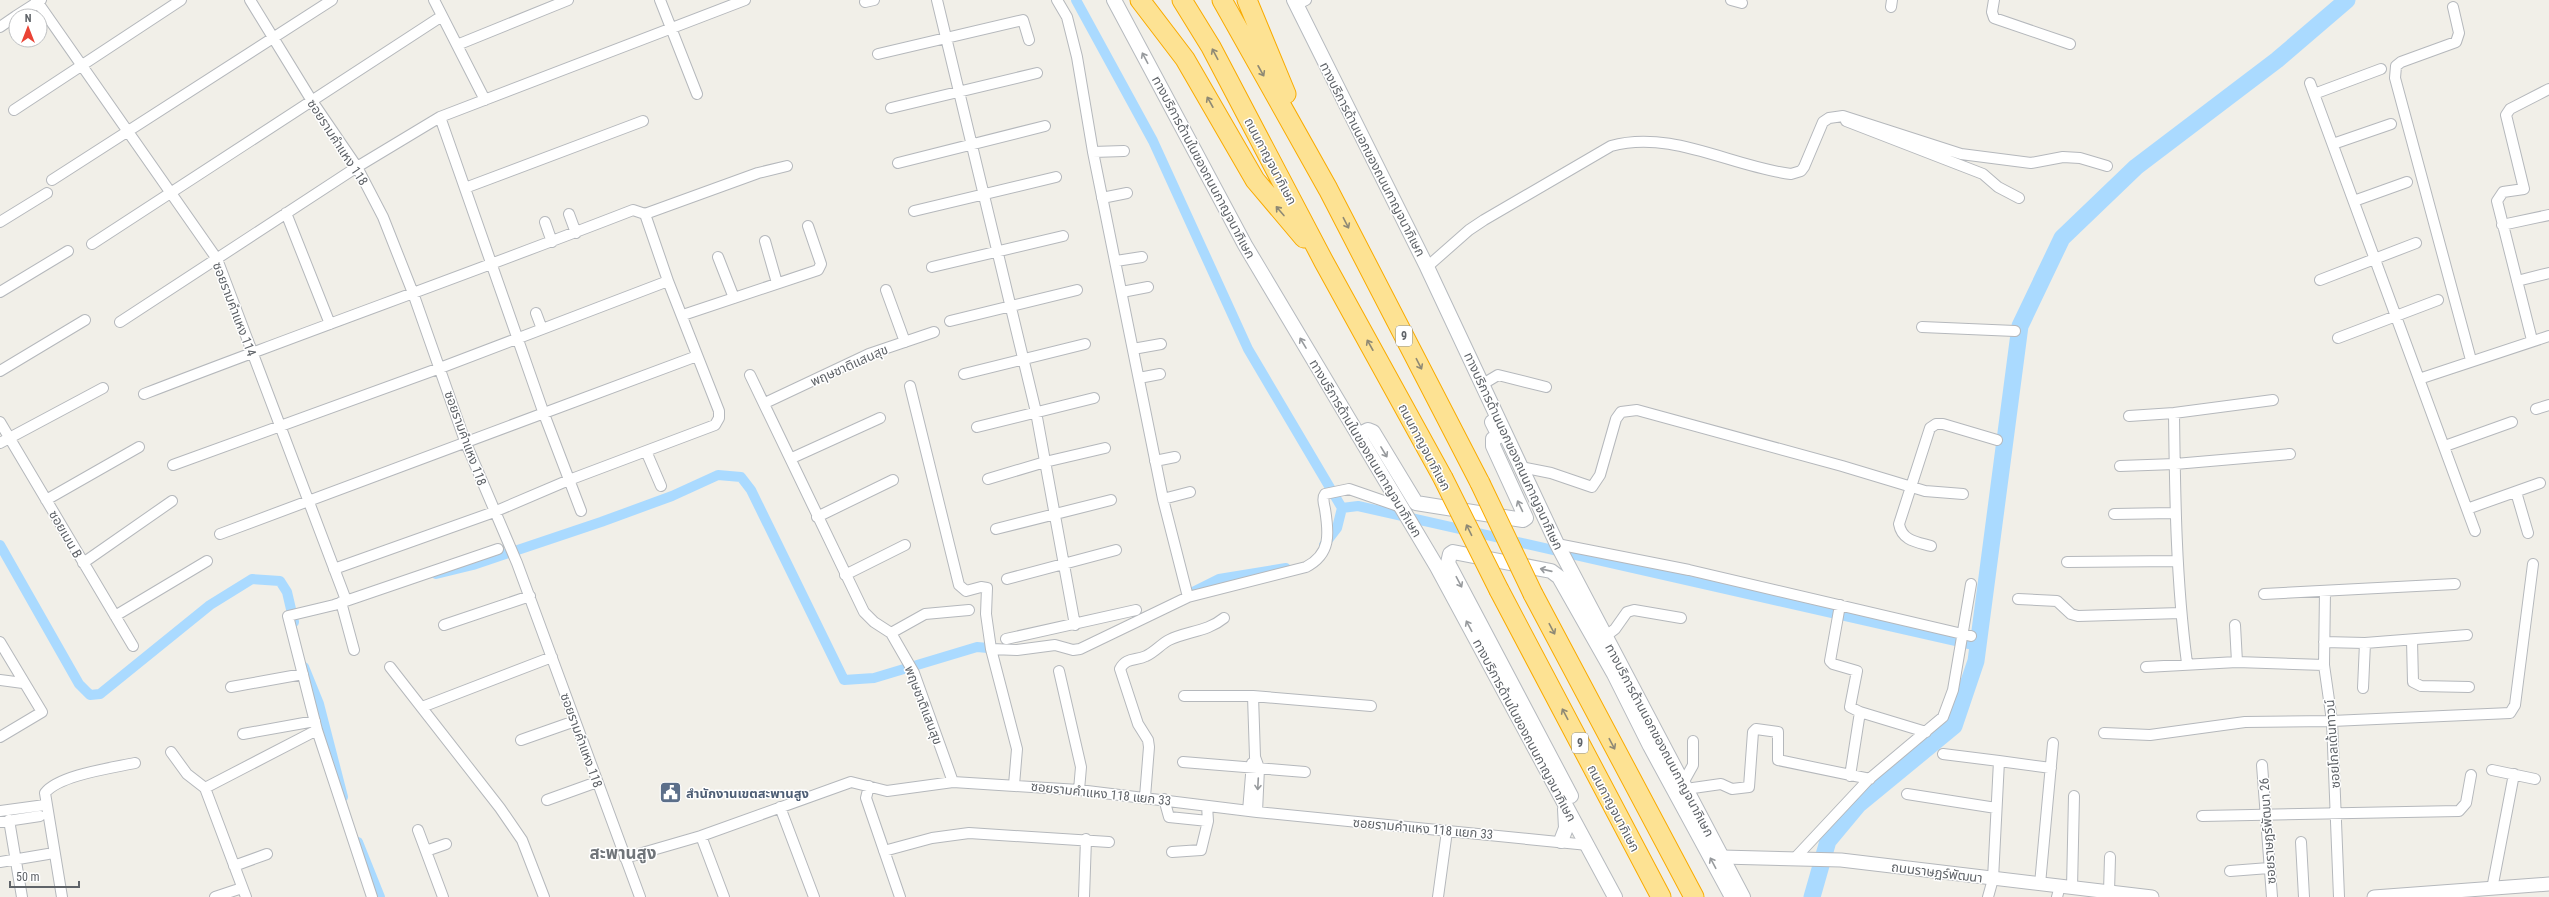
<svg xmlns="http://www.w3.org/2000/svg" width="2549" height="897" font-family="'Roboto Condensed','Noto Sans Thai',sans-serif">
	<rect width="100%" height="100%" fill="#f1efe8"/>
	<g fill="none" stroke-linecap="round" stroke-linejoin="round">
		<path stroke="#aadaff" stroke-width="10" d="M1076 0 1153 141 1248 349 1342 508
			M0 545 79 684 90 695 100 694 210 605 252 579 280 581 287 592 294 622
			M1324 545 1337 528 1342 508 1358 506 1978 646
			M436 574 473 565 601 522 672 496 718 475 741 477 751 490 844 680 874 678 977 647 999 649
			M1187 595 1219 579 1286 568
			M304 667 319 704 343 797
			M358 842 380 897"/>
		<path stroke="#aadaff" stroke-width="17" d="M1812 897 1828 841 1858 805 1954 726 1976 661 2020 326 2062 238 2136 167 2277 60 2347 0"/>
		<defs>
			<path id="minor" d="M36 0 217 259 346 600
				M250 0 312 101 357 167 383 217 413 293 465 441 517 563 640 897
				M434 0 485 100
				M660 0 697 94
				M937 0 1036 412 1075 625
				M1057 0 1067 17 1077 57 1093 152 1163 499 1188 597
				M1731 0 1742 3
				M1994 0 1992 12 1994 18 2070 44
				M865 2 874 0
				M1296 5 1306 0
				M1891 7 1892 0
				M2453 7 2459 33 2456 42 2401 62 2396 66 2395 78 2471 360
				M16 16 41 0
				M0 27 16 16
				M457 45 568 0
				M878 54 1023 20 1029 40
				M2310 83 2475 531
				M2314 94 2381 69
				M891 108 1037 73
				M14 110 181 0
				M440 117 544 414 581 511
				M1846 121 1983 174 1998 187 2019 198
				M2333 144 2391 124
				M1093 152 1124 151
				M898 163 1045 126
				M52 180 332 0
				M465 188 643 121
				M1102 198 1127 193
				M2354 201 2407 182
				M914 211 1056 177
				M286 213 330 324
				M569 214 576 233
				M645 214 758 173 787 166
				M0 222 47 193
				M545 222 552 242
				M2502 225 2549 215
				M765 241 777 283
				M92 244 442 16
				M718 257 734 298
				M1116 261 1142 257
				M932 267 1063 236
				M1427 267 1469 230 1484 220 1611 146C1671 129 1732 167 1791 174L1801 171 1804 167 1823 122 1829 118 1843 116 1961 154 2031 163 2063 157 2080 158 2107 166
				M2320 280 2416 243
				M2517 281 2549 273
				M886 290 905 342
				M0 292 68 251
				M1122 292 1148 287
				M536 313 542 329
				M683 315 818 270 821 264 808 226
				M950 321 1077 290
				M120 322 357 167 440 117 745 0
				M1922 327 2015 331
				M2338 338 2438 300
				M2532 340 2497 201 2503 192 2524 189 2506 115 2510 109 2549 89
				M1133 349 1161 344
				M0 371 85 320
				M964 374 1085 344
				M750 375 864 612 874 622 891 633 914 673 953 782
				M1139 378 1160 374
				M2419 379 2549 336
				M1483 384 1498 375 1546 387
				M910 386 959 585 966 591 981 587 987 588 986 614 991 649 1017 749 1014 785
				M144 394C307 331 471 273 633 210L645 214 668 281 719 411V418L715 425 569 480 494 512 334 569
				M765 403 869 354 934 332
				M2536 409 2549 405
				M2174 413C2175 497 2176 580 2187 663
				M2129 416 2174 413 2273 400
				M0 422 133 646
				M977 427 1094 398
				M0 443 103 388
				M2445 446 2512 422
				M646 451 661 486
				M792 458 880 418
				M1155 461 1175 457
				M173 465 440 368 668 281
				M2120 466 2175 464 2290 454
				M1521 467 1551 473 1592 487 1600 475 1616 419 1621 412 1637 410 1842 466 1925 491 1963 494
				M988 479 1045 462 1105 448
				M2516 492 2528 533
				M1163 499 1190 492
				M46 500 139 447
				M2467 509 2540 483
				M2114 514 2174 513
				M817 517 893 480
				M996 529 1111 500
				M220 534 697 356
				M1557 544 1689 570 1971 636
				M1931 546C1917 542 1902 541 1899 524L1930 428 1936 424H1943L1997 440
				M2067 562 2177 561
				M83 563 172 501
				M845 575 905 545
				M1007 579 1116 550
				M2325 591 2324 665 2332 721 2339 897
				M2264 594 2455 584
				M2018 599 2057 601 2071 614 2078 616 2181 613
				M341 602 354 650
				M1840 605 1830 661 1833 664 1857 671 1850 707 1860 712 1926 732
				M115 616 207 561
				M444 625 530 596
				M2235 625 2237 662
				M891 633 925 614 969 610
				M1606 636 1615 629 1627 612 1634 610 1681 618
				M1006 639 1136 610
				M2412 640 2413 682 2421 686 2469 687
				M0 642 42 712 0 737
				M2324 642 2365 643 2467 635
				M991 649 1017 650 1055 645 1073 650 1080 649 1188 597 1306 567C1331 554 1329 534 1325 509 1324 504 1322 498 1325 494L1349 489 1401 507
				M390 667 500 808 522 840 544 897
				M2146 667 2237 662 2324 665
				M1059 671 1081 767 1079 790
				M0 680 23 683
				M231 687 303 674
				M2363 688 2365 643
				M1184 696H1253L1371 706
				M1253 696 1255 757 1259 768 1257 812
				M422 707 552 657
				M2104 733 2150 735 2245 722 2332 721 2510 713 2515 705 2533 564
				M243 734 315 721
				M521 740 575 721
				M171 752 187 774 205 788 317 730
				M1943 754 1999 761 1993 879 1988 897
				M1999 761 2051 768
				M1183 762 1305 772
				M2262 765 2272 897
				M2492 770 2535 779
				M1850 776 1860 712
				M1683 783 1693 765V741
				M869 786 866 798 900 897
				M205 788 246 897
				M1686 789 1721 784 1732 789 1749 787 1753 732 1756 729 1778 732V760L1870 779
				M1907 794 1996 808
				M1145 797 1149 747 1148 740 1138 724 1120 669C1126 657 1136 661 1146 656 1155 652 1161 644 1169 640 1187 631 1207 632 1224 618
				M1164 799 1169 817 1208 821
				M547 800 597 782
				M780 807 814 897
				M0 811 45 805
				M1248 811 1252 763
				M2202 816 2459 811 2466 803 2471 775
				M9 820 22 897
				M0 822 40 816
				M418 830 443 897
				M701 836 724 897
				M2301 842 2304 897
				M426 851 446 844
				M884 851 932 838 969 833 1109 842
				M1172 852 1201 850 1208 821 1207 806
				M625 858 701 836 851 782 887 791 953 782 1079 790 1257 812 1588 845
				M1795 858 1868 780 1943 717 1953 690 1971 584
				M0 862 48 854
				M234 866 267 854
				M2230 871 2269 868
				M2040 884 2053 743
				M2072 888 2074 796
				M2492 889 2514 774
				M2109 892 2110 857
				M62 897 45 793C59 775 112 768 135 763
				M215 897 242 888
				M372 897 317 730 288 616 334 605 498 549
				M1084 897 1086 839
				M1438 897 1447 831
				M2057 897 2060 886"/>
			<path id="tertiary" d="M1722 857 1841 860 2152 897
				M2374 897 2549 884"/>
			<path id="secondary" d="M1114 0 1245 245 1437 567 1615 897
				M1294 0 1427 267 1557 544 1743 897
				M1358 435 1368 430 1373 432 1416 503 1523 520 1526 518 1493 446V439L1499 436 1492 422
				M1571 796 1448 563 1450 554 1453 552 1551 571 1559 577 1614 674 1650 746 1732 897
				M1561 841 1566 828 1565 809"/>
			<path id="motorway" d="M1140 0 1185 59 1255 180 1304 238
				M1182 0 1211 47 1324 262 1443 478
				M1222 0 1328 189 1480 483
				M1247 0 1286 94
				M1499 590 1661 897
				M1533 594 1694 897"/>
		</defs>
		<use href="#minor" stroke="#b5b8bc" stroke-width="12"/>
		<use href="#tertiary" stroke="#b5b8bc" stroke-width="15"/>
		<use href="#secondary" stroke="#b6babf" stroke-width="16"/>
		<use href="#motorway" stroke="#f9ab00" stroke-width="21"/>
		<use href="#minor" stroke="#fff" stroke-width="10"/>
		<use href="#tertiary" stroke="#fff" stroke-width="13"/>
		<use href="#secondary" stroke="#fff" stroke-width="14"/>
		<use href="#motorway" stroke="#fde293" stroke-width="19"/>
		<defs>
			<path id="motorway-bridge" d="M1443 478 1499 590
				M1480 483 1533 594"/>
		</defs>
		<use href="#motorway-bridge" stroke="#f9ab00" stroke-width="21" stroke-linecap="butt"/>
		<use href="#motorway-bridge" stroke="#fde293" stroke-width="19"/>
	</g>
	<defs><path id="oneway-shaft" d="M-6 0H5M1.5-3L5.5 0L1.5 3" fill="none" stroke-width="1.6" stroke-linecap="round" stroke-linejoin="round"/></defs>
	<g stroke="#8e8975">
		<use href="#oneway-shaft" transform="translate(1215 54) rotate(-118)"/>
		<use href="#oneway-shaft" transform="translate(1261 71) rotate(61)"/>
		<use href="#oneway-shaft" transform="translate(1210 102) rotate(-119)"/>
		<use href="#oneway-shaft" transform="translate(1280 211) rotate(-131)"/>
		<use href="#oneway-shaft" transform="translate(1346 223) rotate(63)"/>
		<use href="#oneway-shaft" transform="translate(1370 345) rotate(-119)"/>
		<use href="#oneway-shaft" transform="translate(1419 364) rotate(63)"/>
		<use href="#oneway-shaft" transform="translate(1469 530) rotate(-116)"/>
		<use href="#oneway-shaft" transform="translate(1552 629) rotate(62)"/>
		<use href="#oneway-shaft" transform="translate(1565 714) rotate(-118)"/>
		<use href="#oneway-shaft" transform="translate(1612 744) rotate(62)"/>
	</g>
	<g stroke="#979a9d">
		<use href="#oneway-shaft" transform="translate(1145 58) rotate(-118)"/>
		<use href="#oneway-shaft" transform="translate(1303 343) rotate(-121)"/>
		<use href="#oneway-shaft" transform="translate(1384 452) rotate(59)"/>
		<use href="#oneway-shaft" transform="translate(1520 506) rotate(-115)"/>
		<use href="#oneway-shaft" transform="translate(1546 570) rotate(-167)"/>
		<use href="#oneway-shaft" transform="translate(1459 582) rotate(62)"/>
		<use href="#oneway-shaft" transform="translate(1469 626) rotate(-118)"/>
		<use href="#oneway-shaft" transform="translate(1258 784) rotate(93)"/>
		<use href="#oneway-shaft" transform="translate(1713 863) rotate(-118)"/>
	</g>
	<defs>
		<symbol id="civic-square" viewBox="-11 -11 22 22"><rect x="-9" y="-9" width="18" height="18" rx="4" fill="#5c6f8a" stroke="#fff"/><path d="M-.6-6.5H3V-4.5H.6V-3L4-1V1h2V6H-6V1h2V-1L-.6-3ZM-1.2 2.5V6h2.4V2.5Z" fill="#fff"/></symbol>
	</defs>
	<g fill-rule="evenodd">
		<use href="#civic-square" x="658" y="780" width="25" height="25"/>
	</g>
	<g text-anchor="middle" stroke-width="3" stroke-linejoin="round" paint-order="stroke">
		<g fill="#fff" stroke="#8f9295" stroke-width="1">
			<rect x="1396" y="326" width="16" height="20" rx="3"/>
			<rect x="1572" y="733" width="16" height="20" rx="3"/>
		</g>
		<g font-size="12" font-weight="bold" fill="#5f6368">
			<text x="1404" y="340">9</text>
			<text x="1580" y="747">9</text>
		</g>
		<g font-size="13" fill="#5f6368" stroke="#fff">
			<text transform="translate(338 142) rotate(57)" y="5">ซอยรามคำแหง 118</text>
			<text transform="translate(1373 159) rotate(63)" y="5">ทางบริการด้านนอกของถนนกาญจนาภิเษก</text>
			<text transform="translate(1271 161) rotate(62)" y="5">ถนนกาญจนาภิเษก</text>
			<text transform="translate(1204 167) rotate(62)" y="5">ทางบริการด้านในของถนนกาญจนาภิเษก</text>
			<text transform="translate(235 309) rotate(69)" y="5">ซอยรามคำแหง 114</text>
			<text transform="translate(849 365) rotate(-24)" y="5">พฤษชาติแสนสุข</text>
			<text transform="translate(466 438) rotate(70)" y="5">ซอยรามคำแหง 118</text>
			<text transform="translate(1425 447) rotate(62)" y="5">ถนนกาญจนาภิเษก</text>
			<text transform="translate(1366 448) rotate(59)" y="5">ทางบริการด้านในของถนนกาญจนาภิเษก</text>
			<text transform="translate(1514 451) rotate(65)" y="5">ทางบริการด้านนอกของถนนกาญจนาภิเษก</text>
			<text transform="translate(66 534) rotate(60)" y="5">ซอยเมน B</text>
			<text transform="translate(924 705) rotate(69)" y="5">พฤษชาติแสนสุข</text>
			<text transform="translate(1525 730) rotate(62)" y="5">ทางบริการด้านในของถนนกาญจนาภิเษก</text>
			<text transform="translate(582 740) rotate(70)" y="5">ซอยรามคำแหง 118</text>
			<text transform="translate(1660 740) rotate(62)" y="5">ทางบริการด้านนอกของถนนกาญจนาภิเษก</text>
			<text transform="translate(2332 744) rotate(-94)" y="5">ซอยโกลเด้นทาวน์</text>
			<text transform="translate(1101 793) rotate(6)" y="5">ซอยรามคำแหง 118 แยก 33</text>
			<text transform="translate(1614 808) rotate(62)" y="5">ถนนกาญจนาภิเษก</text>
			<text transform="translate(1423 828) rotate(5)" y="5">ซอยรามคำแหง 118 แยก 33</text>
			<text transform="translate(2267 831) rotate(-94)" y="5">ซอยราษฎร์พัฒนา 26</text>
			<text transform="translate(1937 872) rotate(7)" y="5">ถนนราษฏร์พัฒนา</text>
		</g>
		<g font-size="13" font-weight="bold" fill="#4e5e75" stroke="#fff" text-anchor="start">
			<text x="686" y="798">สำนักงานเขตสะพานสูง</text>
		</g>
		<g font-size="17" font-weight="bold" fill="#70757a" stroke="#fff">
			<text x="623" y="859">สะพานสูง</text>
		</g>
	</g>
	<g transform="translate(28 28)"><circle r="19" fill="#ffffff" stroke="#bfc1c3"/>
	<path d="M0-3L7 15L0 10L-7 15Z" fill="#ea4335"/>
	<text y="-6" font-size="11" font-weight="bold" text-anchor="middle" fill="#5f6368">N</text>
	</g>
	<path d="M10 881v6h69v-6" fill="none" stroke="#5f6368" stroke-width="2"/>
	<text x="16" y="881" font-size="12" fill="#5f6368" stroke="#ffffff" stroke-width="3" paint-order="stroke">50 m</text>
</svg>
